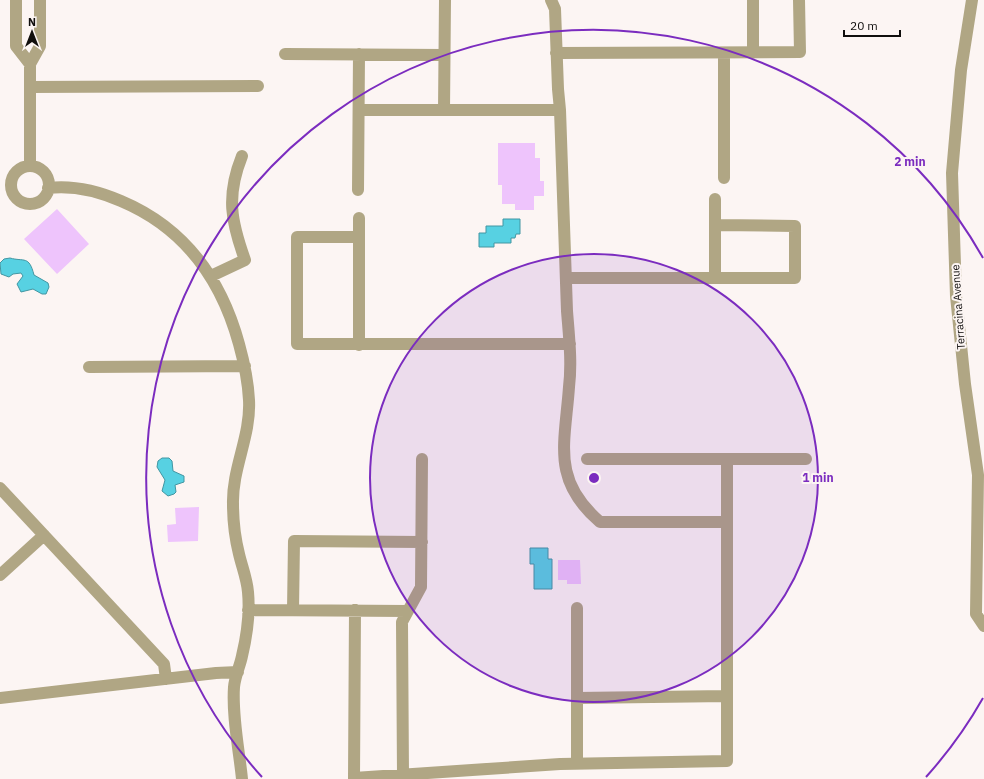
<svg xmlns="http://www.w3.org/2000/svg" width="984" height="779" font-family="'IBM Plex Sans',sans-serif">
	<rect width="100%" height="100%" fill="#fcf5f3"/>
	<path fill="#57d1e2" stroke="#4296a2" d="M503 219H520V234H516L515 238H511V243H494V247H479V233H486V226H503Z
		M10 258C24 262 29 255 34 275L48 283 49 287 46 294H42L33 289 21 292 17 284 23 276 21 273 13 274 9 277 1 274 0 263 4 259Z
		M162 458H169L172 461 173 471 184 476V482L175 485 176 492 174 494 168 496 162 491 165 480 157 467 158 461Z
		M530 548H548V559H552V589H534V564H530Z"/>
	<path fill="#eec4fc" d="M498 143H535V158H540V181H544V196H534V210H515V204H502V185H498Z
		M57 209 89 244 57 274 24 239Z
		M199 507 198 541 168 542 167 525 176 524 175 508Z
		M558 560H580L581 584H567V580H558Z"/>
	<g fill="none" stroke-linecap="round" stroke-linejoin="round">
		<path stroke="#b0a684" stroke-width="12" d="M16 0V46L30 64
			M551 0 555 9 558 89 560 110 567 311C569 337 572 362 569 387 565 444 551 480 600 522H727
			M753 0V53
			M972 0 961 70 952 173 956 296 965 384 978 475 976 614 984 626
			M556 53 800 52 799 0
			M724 53V178
			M285 54 444 55
			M30 87 258 86
			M359 110H560
			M444 110 445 0
			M30 166V64L40 46V0
			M11 185a19 19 0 1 1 38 0a19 19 0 1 1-38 0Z
			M48 188C73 185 98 191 121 201 185 228 221 278 239 344 244 362 248 380 249 400 251 436 232 468 233 504 233 520 235 538 239 554 242 567 247 579 248 592 250 613 247 635 242 656 240 666 235 676 234 687 232 717 239 749 242 779
			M358 190 359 54
			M359 218V345
			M359 237H297V344H570
			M211 276 245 260C231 221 226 196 242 156
			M566 278H795V226L715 225
			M715 278V199
			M89 367 245 366
			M587 459H806
			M0 488 164 664 166 679
			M0 575 44 535
			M577 608V763
			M248 610 408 611
			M293 610 294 541 422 542
			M355 610 354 778 560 764 727 761V459
			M0 698 216 673 238 672
			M577 698 727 696
			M403 775 402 622 421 587 422 459"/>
	</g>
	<circle cx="594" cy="478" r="224" fill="#7b2cbf" fill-opacity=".12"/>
	<g fill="none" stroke="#7b2cbf" stroke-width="2">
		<circle cx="594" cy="478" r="224"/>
		<path d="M983 698A447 447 0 0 1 926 777M262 777A447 447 0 1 1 983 258"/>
	</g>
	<g text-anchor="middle" stroke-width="4" stroke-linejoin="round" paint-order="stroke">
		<g font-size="11" fill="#100e0d" stroke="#fcf5f3">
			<text transform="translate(958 307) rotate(-94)" y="4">Terracina Avenue</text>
		</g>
	</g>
	<circle cx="594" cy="478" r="6" fill="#7b2cbf" stroke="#fcf5f3" stroke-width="2"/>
	<g font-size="12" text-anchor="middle" font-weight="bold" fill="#7b2cbf" stroke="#fcf5f3" stroke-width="4" stroke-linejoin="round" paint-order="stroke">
		<text x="910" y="166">2 min</text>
		<text x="818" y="482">1 min</text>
	</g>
	<g transform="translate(32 32)" stroke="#fcf5f3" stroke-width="3" paint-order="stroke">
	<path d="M0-3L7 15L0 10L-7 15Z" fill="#100e0d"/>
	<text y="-6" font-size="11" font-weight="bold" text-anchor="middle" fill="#100e0d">N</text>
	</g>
	<path d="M844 30v6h56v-6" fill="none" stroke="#100e0d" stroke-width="2"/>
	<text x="850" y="30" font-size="12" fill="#100e0d" stroke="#fcf5f3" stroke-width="3" paint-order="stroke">20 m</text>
</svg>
